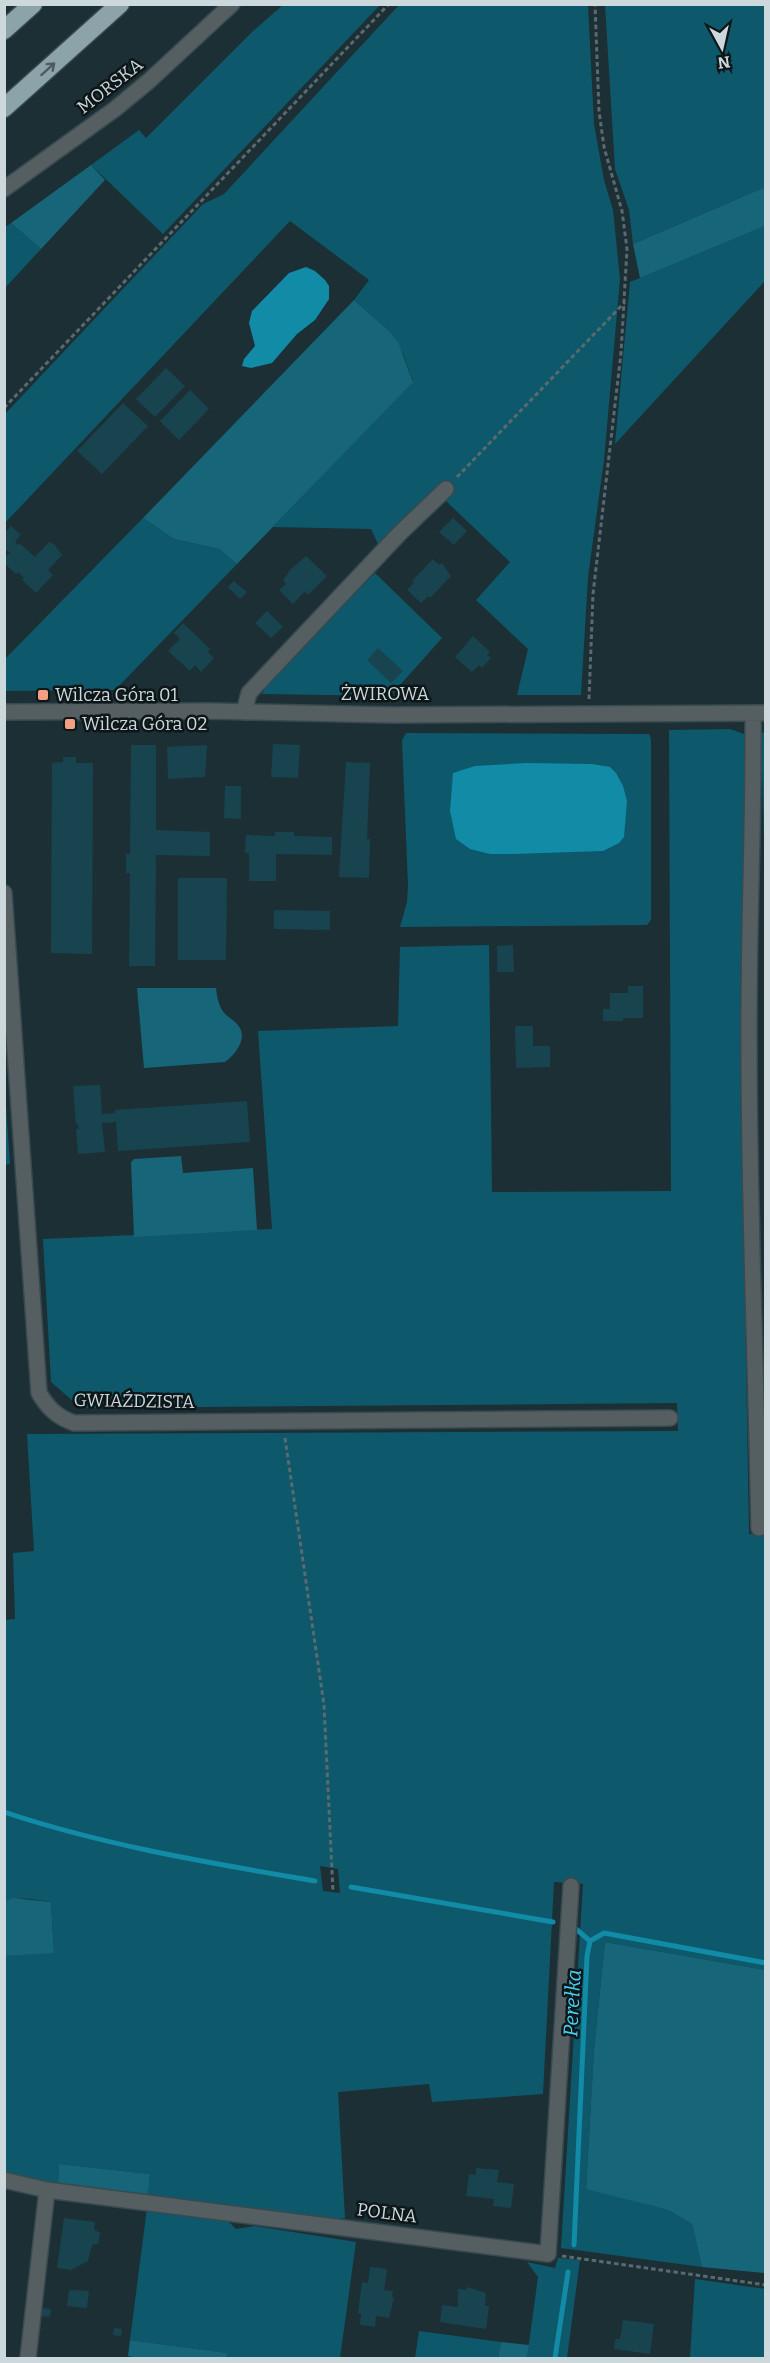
<svg xmlns="http://www.w3.org/2000/svg" width="770" height="2363" font-family="Bitter,serif">
	<rect width="100%" height="100%" fill="#1c2f35"/>
	<path fill="#0d596b" fill-rule="evenodd" d="M283 5H380L163 234 91 165 139 130 146 138 253 31Z
		M399 5H588L594 124 604 180 613 210 620 279 604 460 588 577 581 695H517L528 649 476 600 510 562 447 502 438 489 379 546 371 529 273 527 413 381 403 354 387 329 354 300 369 280 290 221 5 523 4 415 203 204 224 194Z
		M605 5H765V187L633 244 629 210 615 169Z
		M11 223 41 249 5 288V227Z
		M765 226V281L615 444 630 282Z
		M143 518 174 539 219 549 237 564 115 690 5 691 4 660Z
		M375 573 442 638 392 694 390 696 262 694 270 680Z
		M730 729 744 734 746 743 741 1066 749 1534 766 1535 765 1970 605 1942 594 2049 586 2188 668 2210 692 2224 702 2267 561 2248 583 1884 554 1882 543 2094 432 2102 429 2084 338 2092 345 2218 327 2219 148 2196 150 2174 59 2164 58 2183 5 2176V1956L54 1952 51 1902C35 1900 20 1896 5 1901L4 1620 15 1619 13 1553 34 1551 27 1434 678 1431 677 1403 81 1408 51 1382 43 1239 272 1229 258 1031 398 1026 400 947 489 945 492 1192 671 1191 669 730ZM320 1866 338 1869 340 1893 323 1891Z
		M765 732H766L765 876 761 733Z
		M406 733 649 734 651 739V920L647 925 400 927 407 902 408 885 402 740Z
		M5 1092 10 1164 5 1165H4Z
		M147 2208 226 2219 236 2229 255 2226 356 2242 340 2358H226V2353L130 2340Z
		M558 2258 580 2260 567 2358H527L538 2277 527 2262 555 2268Z
		M695 2279 765 2289V2358H690Z
		M419 2331 501 2342 498 2358H415Z"/>
	<path fill="#176578" d="M91 165 105 180 41 249 11 223Z
		M765 187V226L640 278 633 244Z
		M354 300 387 329 398 342 413 382 237 564 219 549 174 539 143 518Z
		M137 988H216C217 996 218 1003 222 1010 226 1016 231 1018 236 1023 250 1036 236 1054 225 1062L144 1068Z
		M181 1156 183 1173 253 1168 257 1230 134 1237 131 1162 134 1159Z
		M13 1898 51 1902 54 1953 5 1956V1901Z
		M605 1942 765 1970V2273L702 2267 692 2224 668 2210 586 2189 594 2049Z
		M59 2164 150 2174 148 2196 58 2183Z
		M130 2340 227 2353 226 2358H137L128 2356Z
		M501 2342 529 2345 527 2358H498Z"/>
	<path fill="#118ba6" d="M306 267 315 271 325 280 329 286V299L315 320 297 334 272 363 251 368 242 366 244 359 255 346 249 323 252 311 289 273Z
		M526 763 592 764 610 767 616 773 623 786 627 801 624 837 619 843 603 851 513 854H490L470 849 456 839 450 811 453 773 475 766Z"/>
	<g fill="none" stroke-linecap="round" stroke-linejoin="round">
		<path stroke="#118ba6" stroke-width="5" d="M4 1812C106 1846 210 1863 315 1881
			M351 1887 553 1922
			M576 1929 590 1941
			M574 2245 587 1956 590 1941 604 1933 766 1963
			M555 2358 568 2272"/>
	</g>
	<path fill="#184450" d="M166 368 185 386 155 417 136 399Z
		M190 390 209 409 179 440 160 421Z
		M123 403 148 426 102 474 77 451Z
		M453 518 467 531 454 545 439 532Z
		M11 526 21 535 15 542 18 545 19 543 35 557 49 542 54 544 62 555 48 570 53 575 36 593 22 580 24 578 18 572 16 574 4 563V558L10 553 7 550 4 553V533Z
		M306 556 327 576 308 595 305 591 293 604 279 590 286 584 283 580 291 569Z
		M433 559 439 565 442 563 451 576 430 598 428 596 421 603 407 590 414 582 412 581Z
		M234 581 247 592 240 599 228 587Z
		M267 611 283 627 271 638 255 623Z
		M183 623 210 649 208 652 214 658 201 672 195 665 190 671 168 651 180 639 174 633Z
		M473 636 490 652 487 655 491 658 482 668 479 665 472 672 455 657Z
		M378 648 403 671 391 683 367 660Z
		M273 744 300 745 298 778 271 777Z
		M131 745H156V830L210 832V856L156 855 155 966H129L130 873H126V854H130Z
		M207 745 205 777 168 779 167 747Z
		M63 757H76V763H93L92 954 51 953 52 763 63 762Z
		M346 762 370 763 367 839H370L369 878 339 877Z
		M225 786H241V819L224 818Z
		M275 832H294V836L332 837V855L276 854V881H249V853H245L246 835 275 836Z
		M178 878H227L226 960H178Z
		M274 910 330 911V930L274 929Z
		M513 945 514 972H497V946Z
		M628 986H643V1018H623V1021H603V1009H610V993H628Z
		M515 1026H533V1046H550V1067L516 1068Z
		M100 1085 102 1114 115 1113V1110L247 1101 250 1142 118 1151 116 1122 102 1123 105 1152 78 1154 76 1129H79L78 1124 76 1125 73 1086Z
		M476 2168 499 2170 497 2182 514 2184 511 2208 493 2206 494 2199 466 2196 469 2174 476 2175Z
		M64 2218 95 2222 94 2229 100 2233 98 2244 92 2245 88 2261 71 2270 57 2268Z
		M370 2267 387 2269 384 2290 393 2291 392 2297H394L389 2318 376 2316 375 2327 360 2325 361 2314 358 2313 362 2282 368 2283Z
		M467 2287 486 2293 485 2306H489L486 2329 440 2322 442 2305 458 2307V2289L466 2290Z
		M69 2290 89 2291 87 2308 67 2306Z
		M42 2308 51 2309 50 2317 41 2316Z
		M623 2320 654 2324 650 2354 614 2349 615 2339H620Z
		M114 2328 122 2329 121 2336 113 2335Z"/>
	<g fill="none" stroke-linecap="round" stroke-linejoin="round">
		<defs>
			<path id="minor" d="M4 189 115 109 150 80 232 4
				M4 712 209 711 393 715 766 713
				M244 712 249 693 400 533 446 489
				M753 713C754 825 748 936 749 1048 749 1208 756 1368 759 1528
				M4 893 39 1393C48 1408 57 1417 74 1423L670 1418
				M4 2180 47 2190 548 2254 571 1886
				M28 2358 47 2190"/>
			<path id="highway" d="M4 30 33 4
				M4 108 120 4"/>
		</defs>
		<use href="#minor" stroke="#384a50" stroke-width="18"/>
		<use href="#highway" stroke="#384a50" stroke-width="21"/>
		<path stroke="#5a6a6f" stroke-width="3" stroke-dasharray="4.5 3" stroke-linecap="butt" d="M4 408 389 4
			M457 477 625 302
			M589 699 593 594 621 353 627 249 622 211 604 147 599 111 595 4
			M285 1438 324 1705 333 1892
			M562 2256 766 2285"/>
		<use href="#minor" stroke="#555e61" stroke-width="15"/>
		<use href="#highway" stroke="#8da3aa" stroke-width="18"/>
	</g>
	<defs><path id="oneway-shaft" d="M-6 0H5M1.5-3L5.5 0L1.5 3" fill="none" stroke-width="1.6" stroke-linecap="round" stroke-linejoin="round" transform="scale(1.5)"/></defs>
	<use stroke="#4d5c61" href="#oneway-shaft" transform="translate(48 69) rotate(-42)"/>
	<g fill="#f39f83" stroke="#0d1618" stroke-width="2">
		<rect x="37" y="689" width="12" height="12" rx="3"/>
		<rect x="64" y="718" width="12" height="12" rx="3"/>
	</g>
	<g text-anchor="middle" stroke-width="5" stroke-linejoin="round" paint-order="stroke">
		<g font-size="18" fill="#cdd8dc" stroke="#0d1618">
			<text transform="translate(110 86) rotate(-38)" y="6">MORSKA</text>
			<text x="385" y="700">ŻWIROWA</text>
			<text transform="translate(134 1401) rotate(1)" y="6">GWIAŹDZISTA</text>
			<text transform="translate(387 2213) rotate(7)" y="6">POLNA</text>
		</g>
		<g font-size="18" fill="#cdd8dc" stroke="#0d1618" text-anchor="start">
			<text x="55" y="701">Wilcza Góra 01</text>
			<text x="82" y="730">Wilcza Góra 02</text>
		</g>
		<g font-size="20" font-style="italic" fill="#46d3f7" stroke="#0d1618">
			<text transform="translate(572 2003) rotate(-87)" y="7">Perełka</text>
		</g>
	</g>
	<rect width="770" height="2363" fill="none" stroke="#cdd8dc" stroke-width="12"/>
	<g transform="translate(722 48) rotate(172)" stroke="#0d1618" stroke-width="4.5" paint-order="stroke">
	<path d="M0-4.5L10 22L0 15L-10 22Z" fill="#cdd8dc"/>
	<text y="-9" font-size="16" font-weight="bold" text-anchor="middle" fill="#cdd8dc">N</text>
	</g>
</svg>
